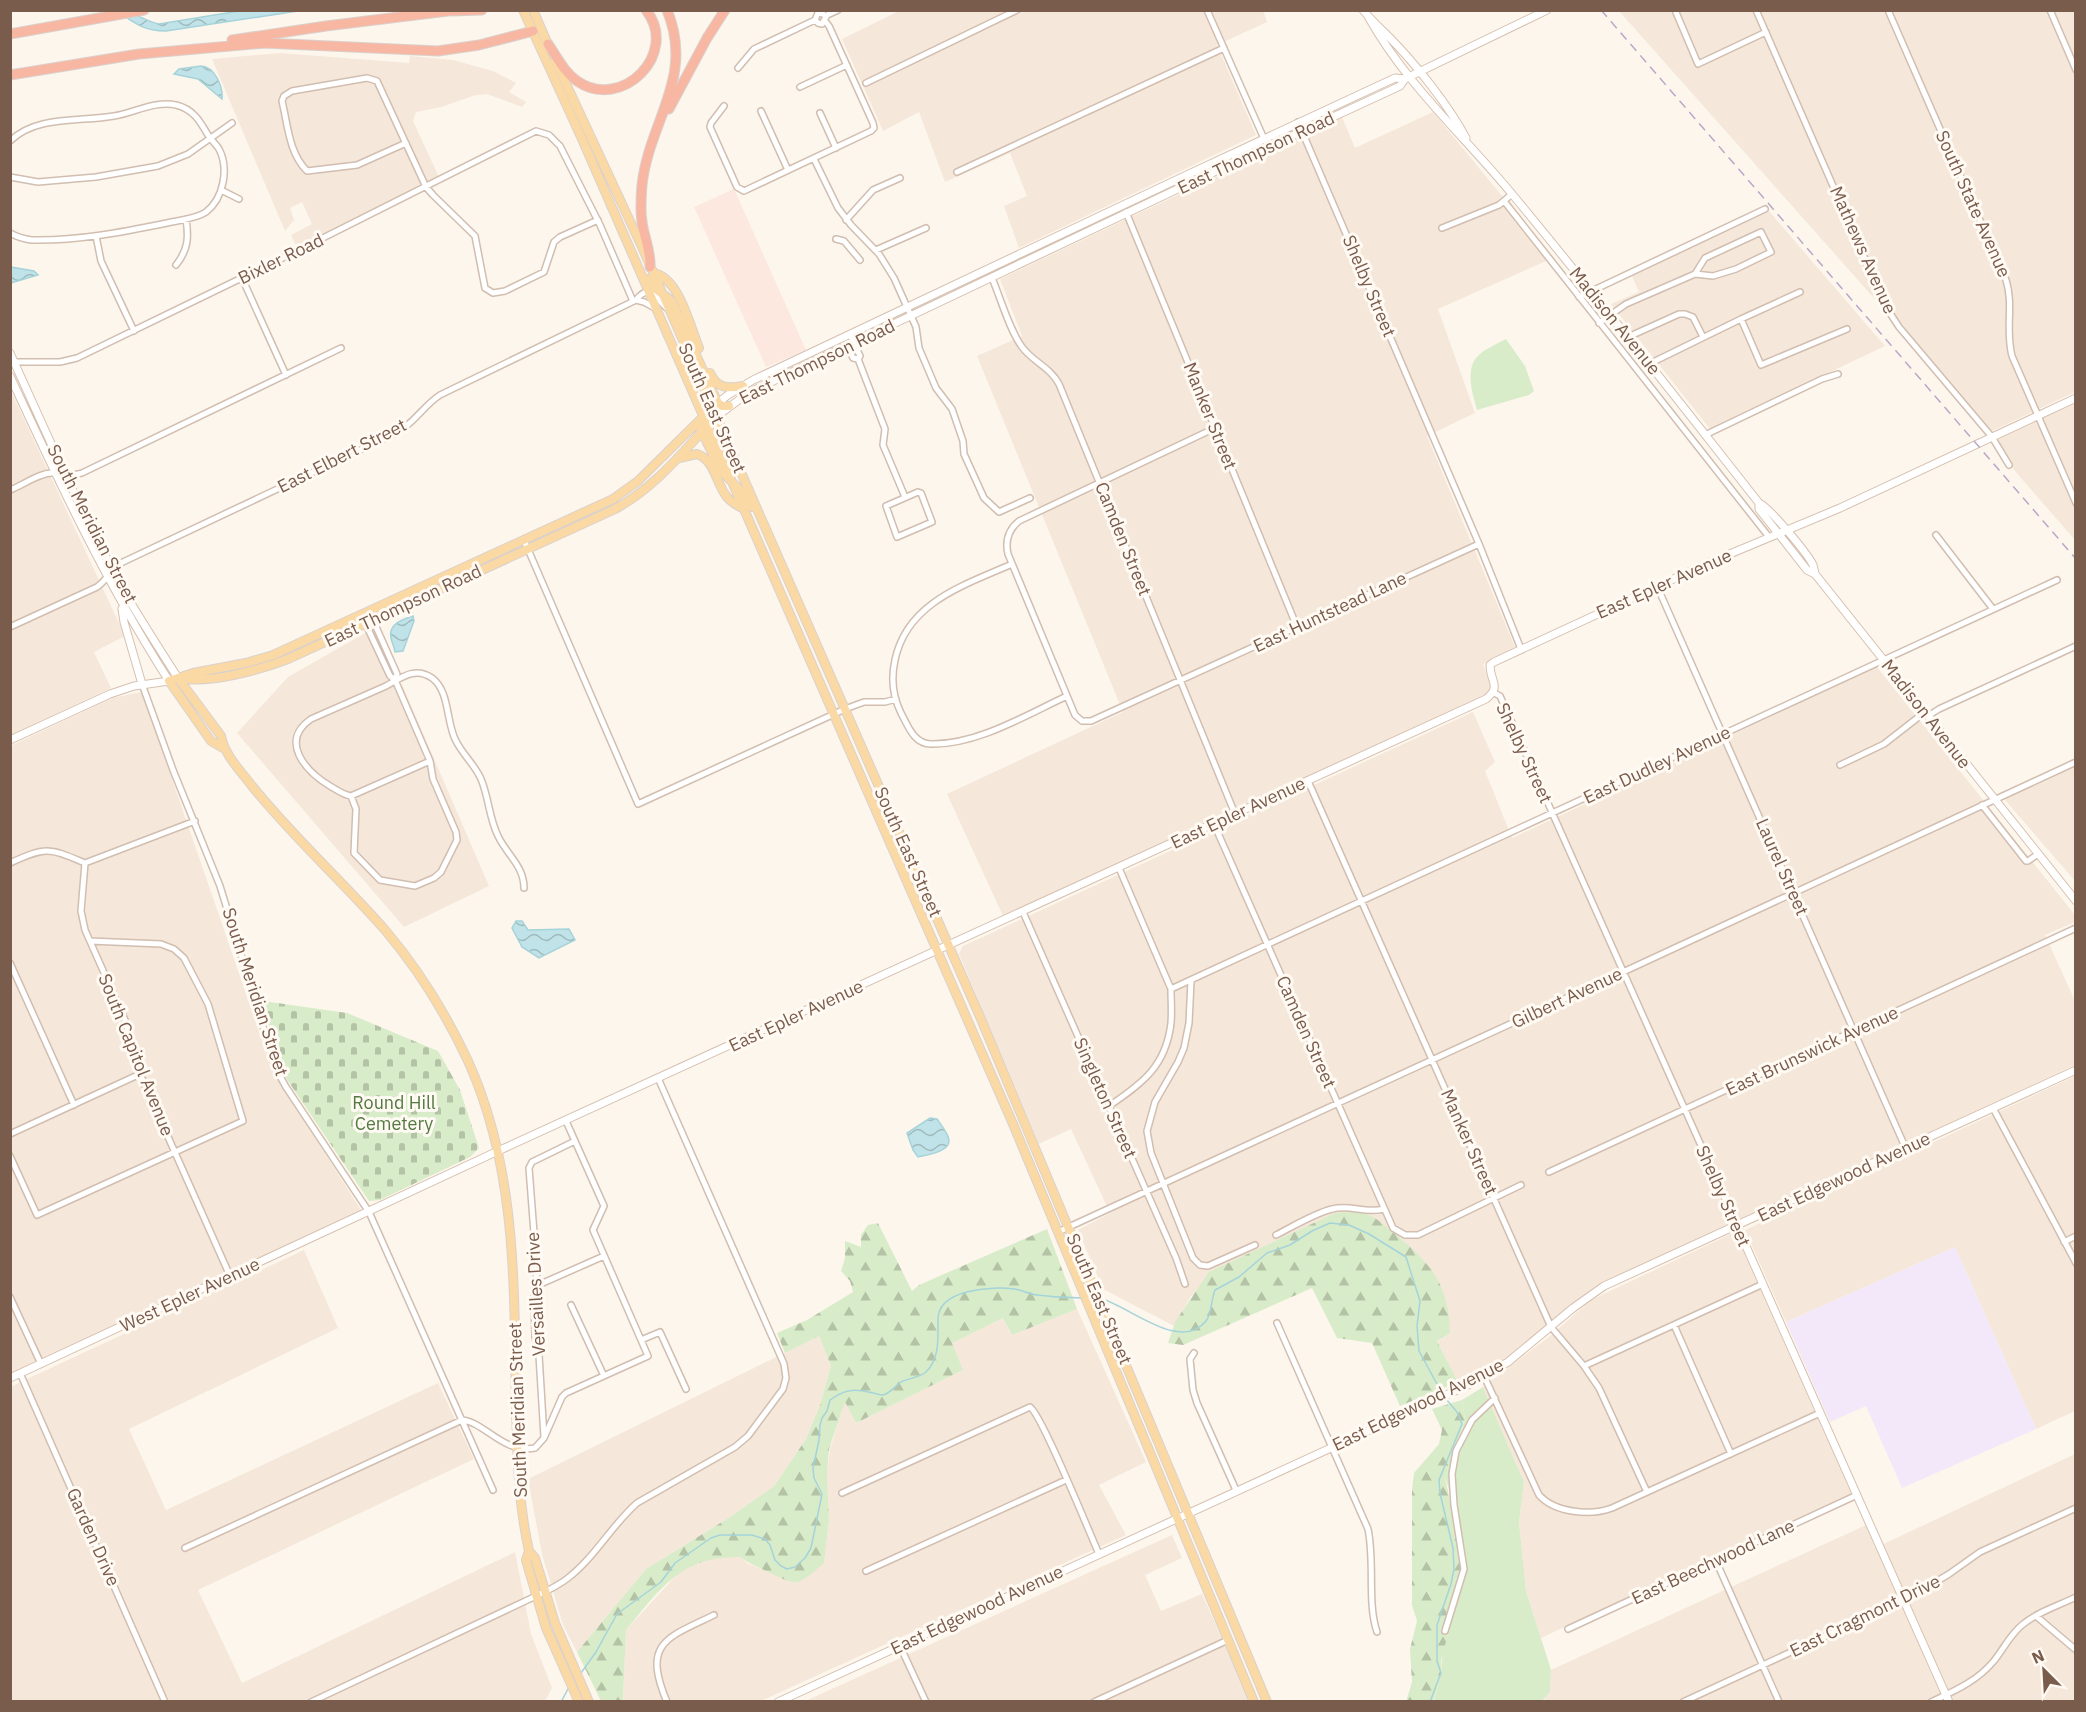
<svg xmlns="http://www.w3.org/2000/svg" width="2086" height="1712" font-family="'IBM Plex Sans',sans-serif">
	<defs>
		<pattern id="forest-firs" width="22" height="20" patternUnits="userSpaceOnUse" patternTransform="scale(1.5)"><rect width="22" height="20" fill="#d8ecc9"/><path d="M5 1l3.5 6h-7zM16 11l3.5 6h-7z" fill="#b4c2a5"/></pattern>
		<pattern id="cemetery-stones" width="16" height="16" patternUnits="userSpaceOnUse" patternTransform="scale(1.5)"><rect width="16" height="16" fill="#d8ecc9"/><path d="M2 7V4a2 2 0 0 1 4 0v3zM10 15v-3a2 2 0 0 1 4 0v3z" fill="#b4c2a5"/></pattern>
		<pattern id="water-waves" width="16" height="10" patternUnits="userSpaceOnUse" patternTransform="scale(1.5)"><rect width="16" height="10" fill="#bfe3e8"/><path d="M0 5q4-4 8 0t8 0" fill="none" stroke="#a0bbbe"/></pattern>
	</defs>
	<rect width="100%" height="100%" fill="#fdf6ec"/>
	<path fill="#f5e8da" d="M901 10H1263L1267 22 1217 45 1256 135 1019 248 1004 206 1027 196 1010 153 945 182 919 112 883 131 842 39Z
		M1619 11H2075V392L1992 431Z
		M280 53 409 63 410 56 453 60 493 71 516 83 509 92 526 102 522 107 487 94 476 95 441 107 416 112 413 121 439 177 297 247 291 235 312 224 302 202 290 208 294 220 285 231 212 59Z
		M1433 112 1553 258 1438 309 1475 413 1427 436 1515 647 1483 664 1491 687 1489 694 1003 916 947 794 1123 712 977 356 1022 336 1000 279 1342 117 1355 148Z
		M1768 210 1885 346 1710 429 1611 304 1639 292 1631 274Z
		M10 389 125 636 94 652 111 688 11 735Z
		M2075 403V540L2014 470 1996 439Z
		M365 633 403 687 489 886 404 927 237 733 288 677Z
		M1877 667 2075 915V922L2045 935 2075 1001V1065L1600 1285 1508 1357 1458 1382 1437 1341 1445 1337 1406 1243 1368 1214 1191 1296 1174 1326 1103 1289 1078 1230 1110 1213 1071 1129 1039 1144 959 954 963 946 1473 712 1495 762 1485 771 1512 838Z
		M142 692 273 1072 361 1210 11 1374 10 746 112 698Z
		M2075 765V881L2005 800 2008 797Z
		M2075 1076V1411L2036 1429 1955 1247 1786 1322 1745 1230Z
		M1735 1232 1851 1493 1541 1638 1526 1591 1519 1522 1524 1482 1483 1387 1550 1336 1591 1300Z
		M304 1250 338 1328 129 1429 166 1510 438 1383 474 1459 198 1590 242 1683 515 1552 531 1634 552 1688 545 1701H11L10 1387Z
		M1077 1309 1146 1462 1099 1485 1126 1535 761 1701 623 1702 626 1630 680 1571 709 1559 724 1556 741 1557 747 1563 766 1571 824 1563 829 1521 827 1474 830 1449 845 1401 856 1423 963 1370 951 1343 1003 1318 1012 1335Z
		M819 1336 831 1366 820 1405 806 1439 774 1486 730 1517 646 1569 577 1652 563 1625 542 1554 528 1479Z
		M2075 1454V1701L1542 1702 1550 1692 1551 1670 1866 1525 1875 1548Z
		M1172 1535 1182 1558 1145 1575 1161 1611 1202 1594 1250 1701 803 1702Z"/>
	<path fill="#fde8e0" d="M734 189 806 350 766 367 694 207Z"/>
	<path fill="#f3e8fa" d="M1955 1247 2036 1429 1902 1488 1866 1406 1830 1422 1786 1322Z"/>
	<path fill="#d8ecc9" d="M1506 339 1525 366 1534 391 1529 395 1477 410C1472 393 1464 367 1480 354 1487 348 1497 344 1506 339Z
		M1483 1387 1524 1482 1519 1522 1526 1591 1551 1670 1550 1692 1542 1701 1434 1702 1441 1673 1454 1505 1445 1477 1465 1419 1462 1400Z"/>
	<path fill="url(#forest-firs)" d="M1335 1213C1345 1213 1358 1211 1367 1214 1376 1217 1386 1227 1394 1233 1430 1263 1449 1283 1450 1333L1437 1341 1458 1382 1400 1406 1372 1343 1337 1338 1312 1288 1183 1345 1168 1343 1175 1322 1209 1272Z
		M878 1223 912 1291 919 1285 1047 1229 1077 1309 1012 1335 1003 1318 952 1343 963 1370 856 1423 845 1402 829 1449 827 1474 829 1521 824 1563C795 1588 799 1586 766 1571 757 1566 748 1564 741 1557 682 1555 660 1589 626 1630L623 1701H601L577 1652 646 1569 730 1517 774 1486 806 1439 820 1405 831 1366 819 1336 785 1353 777 1333 807 1320 853 1292 850 1281 841 1271 845 1258V1241L861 1247V1235L868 1225Z
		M1462 1400 1465 1419 1445 1477 1464 1569 1441 1661V1673L1434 1701 1406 1702 1412 1682 1410 1649 1417 1621 1412 1605V1490L1414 1473 1439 1444 1442 1430 1432 1409Z"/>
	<path fill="url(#cemetery-stones)" d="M263 1001 347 1013 438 1051 460 1090 479 1148 470 1157 380 1200 369 1201 286 1078 276 1057Z"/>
	<path fill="url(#water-waves)" stroke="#a5d3da" stroke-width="1.5" d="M117 11C133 10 143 21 159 24L239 11H298L166 31C144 31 134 23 117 11Z
		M201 66C215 67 223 86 222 99L198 79 174 74 179 69Z
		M11 267 34 271 38 275 11 283Z
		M413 616 414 621 403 651 395 652C394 646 392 643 391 638 388 624 403 619 413 616Z
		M516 921H522L528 930 569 929 575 940 539 958 522 947 512 928Z
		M930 1118 937 1119C941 1125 948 1133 949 1140 950 1152 926 1155 918 1157L913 1150 907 1133Z"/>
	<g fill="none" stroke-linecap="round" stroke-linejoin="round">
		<path stroke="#a5d3da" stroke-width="1.5" d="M1102 1299C1129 1306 1180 1353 1206 1321 1212 1313 1211 1300 1215 1290L1239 1277 1267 1253 1290 1245 1312 1231 1330 1223 1349 1225 1369 1234 1406 1257 1420 1301 1417 1326 1419 1351 1443 1395
			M581 1673 596 1652 617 1614 661 1582 675 1563 711 1538 720 1535H752L765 1539 770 1545 775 1560 781 1566 787 1569 795 1567 805 1558 811 1548 822 1494 814 1478 813 1468 819 1440 820 1425 822 1418 827 1411 830 1400C842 1391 853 1388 868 1392 873 1392 878 1395 882 1395 889 1395 895 1386 901 1382 908 1378 919 1378 926 1372 940 1359 938 1336 938 1320 937 1289 993 1286 1014 1289 1022 1290 1029 1294 1037 1295 1052 1297 1067 1298 1083 1298
			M561 1702 568 1689
			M1430 1702 1441 1673 1437 1661V1625L1451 1584 1454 1569 1453 1548 1440 1493 1439 1480 1462 1424 1457 1412 1446 1399"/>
		<defs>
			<path id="street" d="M1207 10 1265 141
				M1675 10 1698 64 1766 32
				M1756 10 1886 307 1899 327 1992 437 2009 465
				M1888 10 2006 280C2014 305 2005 330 2012 356L2076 503
				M2050 10 2076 70
				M825 16 838 10
				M738 68 754 49 815 20 818 13 823 14 826 17 822 24 818 23 815 20
				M866 83 1017 10
				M800 87 847 65
				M724 106 711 123 710 127 737 187 744 191 871 131 874 128 873 123 829 26 825 21
				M761 111 788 170
				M820 113 836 148
				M1298 122 1479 544 1521 649
				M10 141C37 115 81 122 114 116 133 113 157 100 176 105 193 109 200 121 208 135 211 140 216 144 219 149 229 168 224 198 206 212 196 219 179 220 167 223 123 232 77 241 32 240 24 239 17 237 10 233
				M406 143 357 165 307 171C289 153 288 126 282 101L284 96 292 91 367 78 377 81 426 187 433 195 475 236 485 288 493 293 505 291 544 272 554 242 560 237 598 220
				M814 159 838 208 851 225 879 254 894 278 916 327 919 348 936 388 952 409 963 441 964 454 984 498 999 512 1030 498
				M957 172 1224 48
				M10 177 38 182 96 177 158 166 188 154 232 123
				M221 190 239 199
				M1504 201 1769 537
				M1126 212 1297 627
				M846 220 873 190 900 178
				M1442 228 1499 205 1512 194
				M96 236 101 261 134 331
				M836 239 844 241 860 260
				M876 250 926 228
				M176 265C188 250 189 238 186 219
				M242 278 286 375
				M992 278C1001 299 1009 329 1022 347 1033 362 1050 367 1059 384L1235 814
				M1579 297 1765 209
				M636 300 644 302 655 308
				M1741 319 1800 292
				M1599 323 1626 304 1695 274 1713 276 1736 269 1771 252 1761 232 1705 258 1695 274
				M850 335 860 356 858 359 885 429 883 445 905 497
				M1628 337 1679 314H1685L1693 317 1703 337
				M847 345 853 358 858 359
				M12 362H60L77 358 297 251 536 131 549 135 560 146 600 225 633 301
				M1649 364 1741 319 1761 365 1847 329
				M1215 428 1019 521C1008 530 1005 541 1008 554L1075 715 1082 721H1091L1479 544
				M1705 435 1822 379 1838 374
				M10 490C23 485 39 473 52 473 63 473 71 477 82 473L341 348
				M918 492 921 493 932 522 897 537 886 506Z
				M1936 535 1993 609
				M524 540 638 804 845 709 864 702H885L896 699
				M1012 564C965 585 907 602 895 660 891 678 893 697 901 713 908 726 914 744 931 744 977 745 1026 715 1067 696
				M1657 586 1906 1149
				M369 611 397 674 395 680 430 761 433 779 456 832 457 840 441 872 434 878 415 886 380 880 354 853 356 809 351 796C343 795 337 790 330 786 305 771 279 741 311 719L386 686C401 678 415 666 432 678 450 691 446 723 456 741 463 755 475 765 481 779 489 798 489 818 498 836 507 855 524 866 524 888
				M361 614 390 676 395 680
				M10 627 97 587C107 580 112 568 123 562L396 433C414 424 423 406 440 395L636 300C651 281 657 301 668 309
				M142 684 173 770 220 886 276 1069 286 1087 369 1212 493 1490
				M1494 693 1500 696 1737 1226
				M1928 716 1939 709 2076 646
				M1840 765 1884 744 1925 712
				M1308 781 1551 1327 1584 1366 1599 1388 1647 1492
				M351 796 430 761
				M1982 805 2026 861H2028L2038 854
				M1214 824 1393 1228 1405 1235H1418L1521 1185
				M10 863C47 846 49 848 85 863L195 821
				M85 863 81 911 85 930 125 1020 140 1074 230 1276
				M1119 868 1171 989
				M1023 912 1176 1258 1185 1284
				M10 963 74 1105
				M1191 981 1189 1023 1184 1048 1178 1062 1155 1102 1147 1131 1151 1153 1193 1258 1200 1265 1208 1266 1255 1245
				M1109 1106C1143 1083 1166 1066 1171 1023 1172 1011 1171 1000 1171 989L2057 580
				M1993 1108 2076 1263
				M10 1134 140 1074
				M10 1156 37 1215 243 1121 208 1004 184 958 174 949 161 944 90 941
				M1549 1172 2076 928
				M1058 1232 1623 972 2076 762
				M1276 1235C1292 1227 1315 1213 1332 1209 1350 1204 1365 1214 1384 1209
				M2064 1242 2076 1236
				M536 1286 604 1256
				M10 1297 41 1364
				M571 1305 604 1376
				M1277 1323 1368 1529C1375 1562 1367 1603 1377 1632
				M1674 1325 1731 1454
				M641 1340 660 1332 686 1389
				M1194 1353 1190 1359 1193 1390 1197 1403 1236 1490
				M1584 1366 1763 1284
				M20 1373 165 1702
				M1484 1376 1539 1495C1555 1513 1591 1516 1612 1508L1820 1413
				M544 1437 539 1355 535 1337 534 1293 537 1272 529 1168 532 1162 575 1141
				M842 1493 1030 1407C1042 1415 1089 1532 1099 1554
				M185 1548 462 1420C485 1422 503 1454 535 1448L544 1438 562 1397 566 1393 648 1356 593 1230 604 1206 566 1121
				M1716 1561 1779 1702
				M866 1571 1066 1480
				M2036 1616 2076 1650
				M1568 1629 1857 1495
				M1445 1631 1464 1569 1454 1505 1452 1474 1456 1451 1472 1420 1495 1398
				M900 1646 926 1702
				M311 1702 536 1596C547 1591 558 1586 568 1578 595 1557 612 1525 637 1503L735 1447 748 1436 783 1389 786 1378 784 1364 658 1078
				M667 1702C642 1643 666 1638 714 1615
				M1094 1702 1228 1640
				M1683 1702 1914 1595 1949 1574 1980 1552 2076 1508
				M1931 1702C1954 1691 1976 1682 1993 1662 2003 1650 2009 1636 2022 1625 2037 1612 2058 1606 2076 1597"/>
			<path id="secondary" d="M1363 10C1371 20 1380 28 1389 37 1415 63 1449 106 1466 138
				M1369 18C1406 84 1464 136 1512 194 1596 295 1677 399 1759 503 1768 506 1808 554 1813 565 1813 565 1815 573 1815 574
				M10 353C47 434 82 515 125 593 142 622 160 650 178 678
				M10 376C59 482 105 581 169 681L134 686 110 694 10 740
				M714 406 728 395 753 380 1191 173 1395 78 1405 79 1419 72 1547 10
				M716 417 748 393 1186 185 1400 86 1405 79
				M1759 503V509L1807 570 1815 574 2076 901
				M122 609 124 622 142 684
				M1737 1226 1949 1702
				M10 1378 498 1151 1486 699C1502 686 1490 682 1490 665L1494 662 1708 563 1840 508 2076 398
				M778 1702 1468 1385 1508 1362 1573 1308 1604 1286 2076 1070"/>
			<path id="primary" d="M523 10 582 139 1013 1124 1254 1702
				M533 10 550 49
				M555 60 642 247 981 1019 1267 1702
				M653 273C679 277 690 326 699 348
				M647 279C653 290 664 293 672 302L718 403 722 406H729
				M710 373C717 388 727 389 743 386
				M700 428 721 471 739 489 752 507
				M679 458 697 454C715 460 716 484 727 497 732 503 738 506 744 509
				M178 678 221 736C225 756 240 770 252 786 293 837 342 881 385 930 419 970 446 1014 468 1061 517 1169 514 1285 516 1401 517 1453 518 1501 529 1551L526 1560 546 1628 579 1702
				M180 678C210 684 259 670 288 659L615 509C653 489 681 454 710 423
				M223 748 211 741 169 681 193 673 246 663 273 655 613 499 638 481 712 408
				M529 1551 535 1558 555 1623 589 1702"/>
			<path id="highway" d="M452 11 482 10
				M10 34 144 10
				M232 40 326 26 456 10
				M548 44C557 57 564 72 577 81 622 112 680 53 646 10
				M10 75 139 54 264 43 438 51 479 45 533 31
				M669 109 707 38 725 10
				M650 267C651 251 644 237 642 222 640 210 641 197 642 185 649 121 695 78 667 10"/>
		</defs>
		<use href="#street" stroke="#d1beb0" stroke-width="8"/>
		<use href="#secondary" stroke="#d6c0b0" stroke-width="9"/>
		<use href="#primary" stroke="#dad1cd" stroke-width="10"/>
		<use href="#highway" stroke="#dad1cd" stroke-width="11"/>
		<use href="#street" stroke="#fff" stroke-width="5"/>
		<use href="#secondary" stroke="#fff" stroke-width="7"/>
		<use href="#primary" stroke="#fbd9a5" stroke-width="8"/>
		<use href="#highway" stroke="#f7b7a3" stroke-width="9"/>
		<path stroke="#b9a8c9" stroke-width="1.5" stroke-dasharray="9 6" stroke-linecap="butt" d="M1601 10 2076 559"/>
	</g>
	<g text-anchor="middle" stroke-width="6" stroke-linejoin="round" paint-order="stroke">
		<g font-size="18" fill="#7a5c4d" stroke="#fffaf3">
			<text transform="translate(1256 153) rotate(-25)" y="6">East Thompson Road</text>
			<text transform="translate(1973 204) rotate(66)" y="6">South State Avenue</text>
			<text transform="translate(1863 250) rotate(66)" y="6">Mathews Avenue</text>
			<text transform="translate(281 259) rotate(-26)" y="6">Bixler Road</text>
			<text transform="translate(1369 286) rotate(67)" y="6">Shelby Street</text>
			<text transform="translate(1615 321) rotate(51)" y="6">Madison Avenue</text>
			<text transform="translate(817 362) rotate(-26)" y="6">East Thompson Road</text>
			<text transform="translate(712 408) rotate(66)" y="6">South East Street</text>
			<text transform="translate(1210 416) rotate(68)" y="6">Manker Street</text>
			<text transform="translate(342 456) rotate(-27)" y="6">East Elbert Street</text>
			<text transform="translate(92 524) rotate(63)" y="6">South Meridian Street</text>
			<text transform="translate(1123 539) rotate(68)" y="6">Camden Street</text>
			<text transform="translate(1664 584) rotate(-24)" y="6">East Epler Avenue</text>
			<text transform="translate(403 606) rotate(-25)" y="6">East Thompson Road</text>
			<text transform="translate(1330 612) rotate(-25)" y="6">East Huntstead Lane</text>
			<text transform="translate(1926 714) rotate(52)" y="6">Madison Avenue</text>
			<text transform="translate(1524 753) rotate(65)" y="6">Shelby Street</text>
			<text transform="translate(1657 765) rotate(-25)" y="6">East Dudley Avenue</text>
			<text transform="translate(1238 813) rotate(-25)" y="6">East Epler Avenue</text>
			<text transform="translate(908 852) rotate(66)" y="6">South East Street</text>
			<text transform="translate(1782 867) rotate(66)" y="6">Laurel Street</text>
			<text transform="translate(255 992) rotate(72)" y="6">South Meridian Street</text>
			<text transform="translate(1567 998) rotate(-25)" y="6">Gilbert Avenue</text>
			<text transform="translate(796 1016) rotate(-25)" y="6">East Epler Avenue</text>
			<text transform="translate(1306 1032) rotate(66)" y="6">Camden Street</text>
			<text transform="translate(1812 1051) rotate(-25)" y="6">East Brunswick Avenue</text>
			<text transform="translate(136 1055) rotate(68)" y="6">South Capitol Avenue</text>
			<text transform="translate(1105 1098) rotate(66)" y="6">Singleton Street</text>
			<text transform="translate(1469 1142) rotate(66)" y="6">Manker Street</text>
			<text transform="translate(1844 1177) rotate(-25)" y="6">East Edgewood Avenue</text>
			<text transform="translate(1723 1196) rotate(66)" y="6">Shelby Street</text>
			<text transform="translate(536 1294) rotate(-93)" y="6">Versailles Drive</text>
			<text transform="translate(190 1295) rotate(-25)" y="6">West Epler Avenue</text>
			<text transform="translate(1099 1299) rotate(67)" y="6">South East Street</text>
			<text transform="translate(1418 1405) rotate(-26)" y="6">East Edgewood Avenue</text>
			<text transform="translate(518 1410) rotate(-92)" y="6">South Meridian Street</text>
			<text transform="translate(93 1537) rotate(66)" y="6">Garden Drive</text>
			<text transform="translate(1713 1562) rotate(-25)" y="6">East Beechwood Lane</text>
			<text transform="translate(977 1610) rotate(-25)" y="6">East Edgewood Avenue</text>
			<text transform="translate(1865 1616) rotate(-26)" y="6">East Cragmont Drive</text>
		</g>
		<g font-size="18" fill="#537a41" stroke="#fffaf3">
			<text x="394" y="1109">Round Hill<tspan x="394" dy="21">Cemetery</tspan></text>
		</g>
	</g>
	<rect width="2086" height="1712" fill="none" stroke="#7a5c4d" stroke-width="24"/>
	<g transform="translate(2044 1670) rotate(336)" stroke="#fffaf3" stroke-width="4.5" paint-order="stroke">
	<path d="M0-4.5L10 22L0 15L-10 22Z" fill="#7a5c4d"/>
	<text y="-9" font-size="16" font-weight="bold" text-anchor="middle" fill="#7a5c4d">N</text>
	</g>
</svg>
